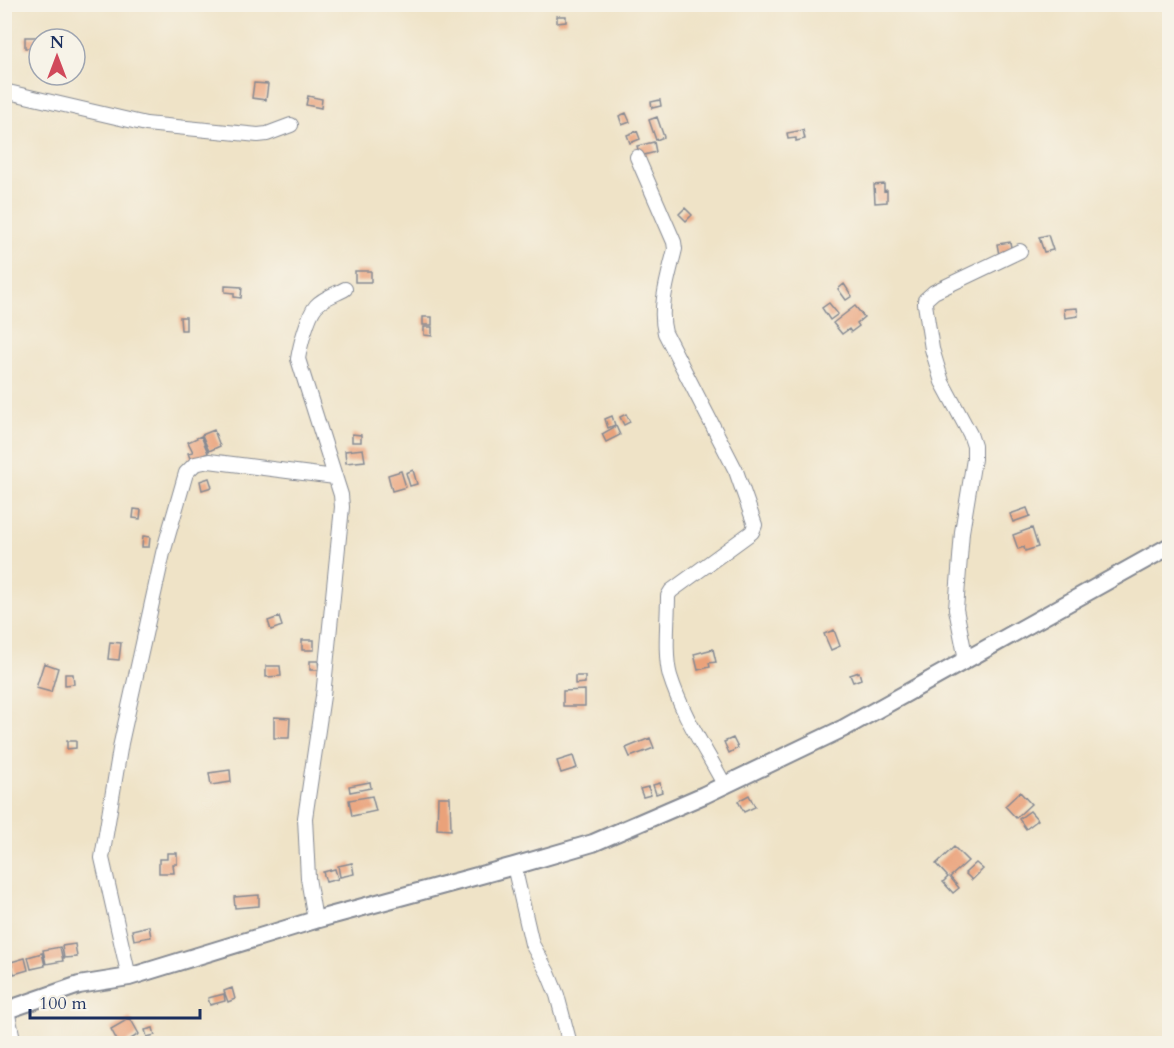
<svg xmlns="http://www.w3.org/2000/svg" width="1174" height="1048" font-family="Cardo,serif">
	<rect width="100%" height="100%" fill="#f7f3e8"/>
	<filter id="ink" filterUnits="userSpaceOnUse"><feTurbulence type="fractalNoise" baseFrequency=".0167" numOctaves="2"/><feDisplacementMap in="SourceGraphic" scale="12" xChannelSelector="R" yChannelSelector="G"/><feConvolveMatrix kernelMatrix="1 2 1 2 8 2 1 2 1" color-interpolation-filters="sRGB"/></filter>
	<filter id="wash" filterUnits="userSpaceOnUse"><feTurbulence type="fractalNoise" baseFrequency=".008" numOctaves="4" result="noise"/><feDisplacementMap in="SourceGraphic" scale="24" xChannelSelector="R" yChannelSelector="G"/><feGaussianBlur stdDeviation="1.35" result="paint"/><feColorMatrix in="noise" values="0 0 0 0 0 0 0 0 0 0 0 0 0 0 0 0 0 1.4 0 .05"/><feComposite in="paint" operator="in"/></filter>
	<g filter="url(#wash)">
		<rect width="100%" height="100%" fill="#efe3c7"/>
		<g id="blocks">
			<path fill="#eaa27a" d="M557 16H566V22L557 23Z
				M25 37H45V39H39V48H25Z
				M254 83 268 84 266 100 252 98Z
				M308 96 322 99 321 108 306 105Z
				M660 100 661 106 652 108 651 102Z
				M626 113 630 122 622 125 619 116Z
				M657 117 664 137 656 140 649 120Z
				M803 130 805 139 796 141V138L788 139 787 133Z
				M637 131 640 139 630 143 627 135Z
				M654 142 656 152 640 156 637 146Z
				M884 184V191L887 190V202L875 203 874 185Z
				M685 208 692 215 686 221 679 214Z
				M1048 235 1053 250 1044 252 1039 237Z
				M1010 242 1012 253 999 255 997 244Z
				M355 271H371V282H355Z
				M844 284 852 296 846 300 838 289Z
				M225 286 242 287 241 298 234 297V293L225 292Z
				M829 303 838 314 830 320 822 308Z
				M855 306 864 317 857 323 859 326 851 332 849 329 842 334 833 323Z
				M1077 308 1078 316 1065 318 1064 309Z
				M180 317H186V330H181Z
				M423 317H432V325H423Z
				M424 327H432V336L424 335Z
				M626 414 630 422 624 425 620 417Z
				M612 416 615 425 608 428 605 419Z
				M616 426 620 435 606 442 602 434Z
				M214 430 220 446 209 451 202 435Z
				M352 434 361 435V442H352Z
				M201 436 208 453 191 461 188 453 193 452 188 442Z
				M363 449 365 461 346 463 345 451Z
				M413 470 417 484 410 486 406 473Z
				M401 471 406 487 392 491 388 475Z
				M209 478 212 487 202 490 200 481Z
				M1027 508 1030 516 1013 522 1010 514Z
				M134 509 141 510 140 519 133 518Z
				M1032 528 1038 547 1025 551 1024 547 1018 549 1013 535Z
				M143 536 150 537 149 547H142Z
				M279 617 282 626 271 630 268 621Z
				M834 630 840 646 831 650 824 634Z
				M302 640H314V650H302Z
				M110 642 121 643 119 660 108 659Z
				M713 649 716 662 709 663 710 667 698 670 694 654Z
				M310 661H318L319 670H310Z
				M44 663 58 668 51 692 36 688Z
				M266 666H280L281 676 266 677Z
				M859 672 861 679 853 682 850 675Z
				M65 674H73L74 684 65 685Z
				M575 676H585V683L575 684Z
				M585 690V706H563V691Z
				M274 717 290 718 289 738H274Z
				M650 738 654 748 630 757 626 748Z
				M733 738 738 748 729 753 724 742Z
				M67 741H76V748L67 749Z
				M573 756 577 768 561 773 557 761Z
				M230 770 231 782 211 785 209 773Z
				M370 782 371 788 350 792 349 786Z
				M660 783 662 792 656 794 653 785Z
				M648 787 651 795 643 797 640 789Z
				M1020 792 1031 804 1016 818 1005 806Z
				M749 795 755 807 744 812 738 801Z
				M372 796 376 811 352 816 349 800Z
				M438 797H450L451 830 437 829Z
				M1030 811 1038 820 1026 829 1019 819Z
				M954 847 968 861 950 877 959 888 953 893 943 882 948 877 936 864Z
				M167 853H177V864H173L174 873H159V859H167Z
				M352 863 354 874 340 877 338 866Z
				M976 863 983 869 972 880 965 873Z
				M335 869 338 879 326 882 323 872Z
				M259 895V906L235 908 234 897Z
				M149 926 151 937 134 940 132 930Z
				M75 944 77 957 64 958 62 946Z
				M60 947 63 961 46 964 43 950Z
				M42 953 45 966 31 969 28 957Z
				M25 958 28 970 14 974 11 962Z
				M232 988 235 999 228 1002 224 991Z
				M224 994 225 1001 210 1005 208 998Z
				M130 1018 139 1034 123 1044H119L111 1029Z
				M153 1028 155 1035 147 1037 145 1030Z"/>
		</g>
	</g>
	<g filter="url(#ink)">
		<use href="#blocks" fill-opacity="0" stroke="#858992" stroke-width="1.5"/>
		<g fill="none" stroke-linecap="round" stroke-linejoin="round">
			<defs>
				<path id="minor" d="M4 91 146 124 258 135 267 134 291 125
					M637 157 674 242 675 249C669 275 658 307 665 333L736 471 755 525 752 532 671 591 668 596C668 619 664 655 670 676 682 715 706 750 725 786
					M966 660 956 609 962 532 974 459V446L970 434 942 382 932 349 925 304V300L934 292 1020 251
					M514 866 532 944 548 973 557 995 570 1044
					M315 920 308 878 305 818 323 696 342 507 341 495 298 359C300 346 308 315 316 306 323 298 336 294 345 289
					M129 977 102 858 121 743 163 553 186 473 195 464 209 461 335 477
					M7 1010 14 1044"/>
				<path id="tertiary" d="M4 1011 79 985 129 977 315 920 514 866 593 843 704 795 844 728 1170 546"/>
			</defs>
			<use href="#minor" stroke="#858992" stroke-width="16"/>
			<use href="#tertiary" stroke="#858992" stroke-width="20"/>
			<use href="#minor" stroke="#fff" stroke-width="14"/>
			<use href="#tertiary" stroke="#fff" stroke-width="16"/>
		</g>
	</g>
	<rect width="1174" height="1048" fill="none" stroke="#f7f3e8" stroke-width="24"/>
	<g transform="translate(57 57)"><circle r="28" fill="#f7f3e8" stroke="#9fa5b1" stroke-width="1.5"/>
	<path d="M0-4.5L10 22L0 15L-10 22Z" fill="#d1495b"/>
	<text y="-9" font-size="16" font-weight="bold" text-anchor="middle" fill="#1b2f5e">N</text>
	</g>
	<path d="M30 1009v9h170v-9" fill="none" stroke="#1b2f5e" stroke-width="3"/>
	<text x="39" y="1009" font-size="18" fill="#1b2f5e" stroke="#f7f3e8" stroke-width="4.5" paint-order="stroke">100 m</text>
</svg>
